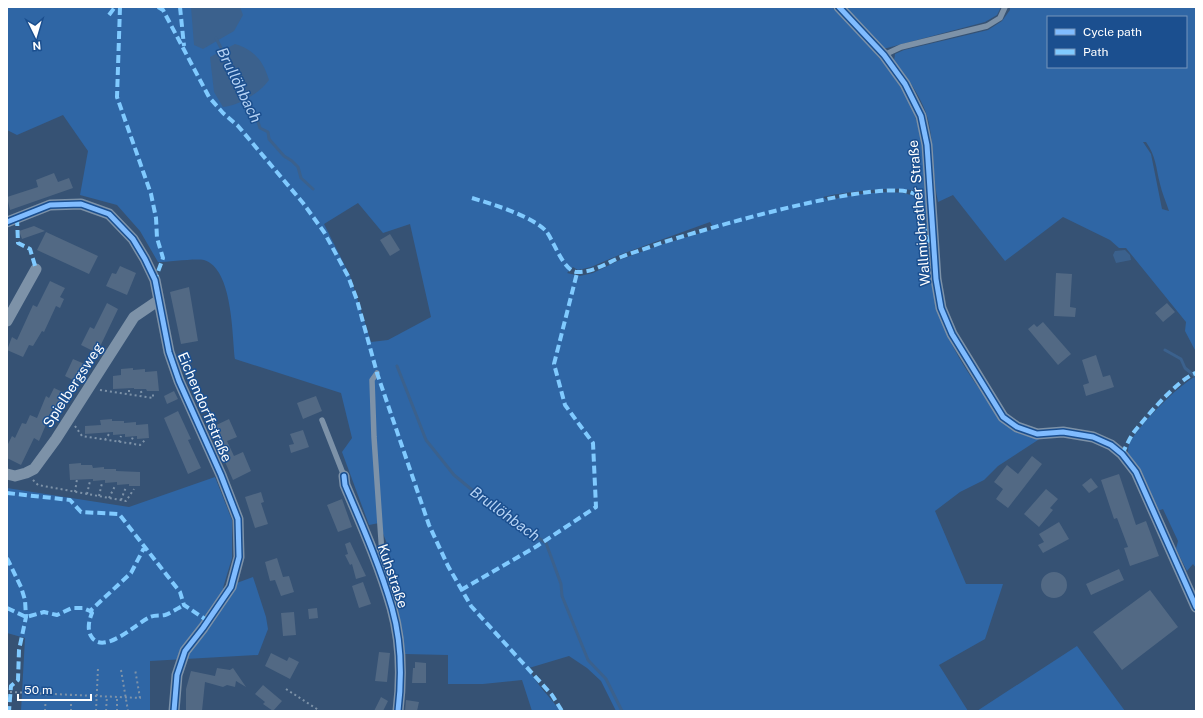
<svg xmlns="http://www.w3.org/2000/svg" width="1203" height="718" font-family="'Public Sans',sans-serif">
	<rect width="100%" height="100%" fill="#365274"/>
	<path fill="#2f66a5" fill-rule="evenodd" d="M7 7H832C871 48 915 88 923 147 927 176 926 206 928 235 925 224 927 202 918 193 907 183 837 193 823 197L828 201C843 195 902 187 914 197 922 205 922 226 925 237 933 269 938 303 948 335 953 353 999 421 1015 431 1023 436 1031 437 1041 438L998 466 984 480 960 492 935 511 966 584H1003L985 639 939 665 968 711H616L601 681 587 668 569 656 529 668C535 684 550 696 560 711H532L522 680 483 684H448V655L405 654 389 549 379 523 369 525 342 452 352 438 341 393 235 359C232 335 233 269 204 260 196 258 168 262 158 262L140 231 117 205 80 195 88 151 63 115 17 135 7 130ZM358 203 383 233 410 224 431 317 388 340 371 342 350 276 324 224ZM710 222 714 229 660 245 622 259 593 273 580 276 567 273 573 267 578 270 591 267 619 255Z
		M844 7H1001L997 15 985 22 887 48H882Z
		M1010 7H1196V352L1185 331 1186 322 1126 248H1119L1110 240 1063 217 1005 261 953 195 938 202C933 178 934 153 930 129 927 105 909 79 894 61L895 54 904 50 988 30 1002 21 1010 10ZM1048 17H1186V67H1048ZM1143 142H1146C1156 156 1156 168 1160 184 1162 193 1166 202 1169 211L1162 209 1151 154Z
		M1196 376V568L1193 564 1187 571 1176 549 1178 541 1163 509 1157 511 1128 454C1128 451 1128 448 1129 445 1135 428 1180 384 1196 376Z
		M215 477 232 520V558L223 588 253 577 266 617 268 629 258 655 150 661V711H21L25 638 7 633V488L129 507Z
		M1077 646 1125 711H977Z"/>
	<path fill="#3b618d" d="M191 7H240L243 15 234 31 203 49 194 45Z
		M235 44C254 50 263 60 269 80 260 93 238 106 223 107L214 92 210 57Z
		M1125 250 1130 255 1131 260 1116 263 1113 255 1115 251Z"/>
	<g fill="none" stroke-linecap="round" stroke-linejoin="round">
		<path stroke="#3b618d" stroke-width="3" d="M216 38 223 52
			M244 95 254 118 258 122 260 128 268 132 269 139 284 156 292 161 298 167 301 178 313 189
			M1165 350 1181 359 1185 368 1196 377
			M397 366 426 440 454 475 495 509 546 543 561 584 562 596 588 660 606 679 622 711"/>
	</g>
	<path fill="#526984" d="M54 173 58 182 69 178 73 188 10 210 7 197 38 187 36 180Z
		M34 226 45 231 22 239 19 231Z
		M46 232 98 256 89 274 37 250Z
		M390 234 400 250 390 256 380 240Z
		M120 266 136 273 127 295 106 286 112 273 116 274Z
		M1056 273 1072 274 1070 307 1076 308 1075 317 1054 316Z
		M50 281 65 288 60 297 64 299 60 308 56 306 44 332 42 331 33 346 29 345 23 357 7 350 12 337 17 340 33 305 37 307Z
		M189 287 198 341 181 344 170 292Z
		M107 303 118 309 97 353 81 345 90 327 94 329Z
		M1167 303 1175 312 1163 322 1155 313Z
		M1043 322 1071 354 1058 365 1028 329 1034 324 1037 327Z
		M1096 355 1103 377 1110 375 1114 387 1086 396 1083 385 1089 383 1082 360Z
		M73 359 87 365 79 383 65 376Z
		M133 368V370L145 369V372L157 371 159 391H147L146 389H134V388L113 389V376L121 375V369Z
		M54 388 67 394 59 411 53 408 39 441 34 438 21 465 7 458V446L12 436 15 438 22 423 26 424 30 415 37 418 46 396 49 398Z
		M174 391 178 399 167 404 164 396Z
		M316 396 322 411 303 419 297 403Z
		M178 411 191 439 188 440 201 468 188 474 164 418Z
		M112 419V421H124V423L136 422V425L148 424 149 438 137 439V436L125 437V434L113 435V432L85 434V426L101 425 100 420Z
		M229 419 237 437 227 441 234 456 243 452 251 471 233 480 210 428Z
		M303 430 309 447 291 453 289 445 294 444 290 434Z
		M1032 456 1042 464 1008 508 996 499 1003 489 994 482 1007 465 1018 474Z
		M81 463V465H92L93 468 104 467V469H116V471L140 472V486H129V484L117 485V482L105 483V480L93 481V479L70 480 69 464Z
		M1119 474 1136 525 1146 521 1159 556 1130 566 1124 548 1128 547 1117 518 1114 519 1101 480Z
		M1091 478 1098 487 1089 493 1082 485Z
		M1046 489 1058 499 1050 508 1053 510 1039 527 1024 514Z
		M261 492 264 502 261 503 268 524 255 528 245 497Z
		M342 499 352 527 338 532 327 505Z
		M1059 522 1069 539 1043 553 1038 545 1044 542 1039 534Z
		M350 542 366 576 356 579 352 564 350 565 345 555 348 554 345 544Z
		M277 558 283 577 289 576 294 592 281 596 275 580 270 581 265 562Z
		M1119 569 1124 580 1091 595 1086 584Z
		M1041 585a13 13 0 1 1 26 0a13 13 0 1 1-26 0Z
		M363 582 371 604 359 608 352 586Z
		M1150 590 1178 627 1122 670 1093 632Z
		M317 608 318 618 309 619 308 609Z
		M294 612 296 635 283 636 281 613Z
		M379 652 390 653 387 682 375 681Z
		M271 653 287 661 289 657 299 662 290 679 265 666Z
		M415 662 426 663V683H412L413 668H415Z
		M217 668 230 670 233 668 246 687 236 681 235 687 227 685 223 687 205 682 202 711H186V689L191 671 215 676Z
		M263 685 282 701 273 711 263 704 265 702 255 694Z
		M381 697 388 701 383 711H374Z
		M406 700 419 702 417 711H405Z"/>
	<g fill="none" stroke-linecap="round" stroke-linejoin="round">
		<path stroke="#7d92a8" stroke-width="2" stroke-dasharray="2 3" stroke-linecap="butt" d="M100 390 153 398V392
			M129 390V395
			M141 391 142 396
			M75 426 82 436 140 445 146 439
			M105 440 109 434
			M119 442 121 436
			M130 444 133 437
			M33 480 38 485 126 501 134 489
			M75 492 77 479
			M87 494 90 481
			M99 496 102 483
			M109 498 115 486
			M121 500 126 487
			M121 670 128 711
			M286 689 320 711
			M10 692 140 698 135 669
			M45 711 46 693
			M71 711V694
			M96 711 98 668
			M106 711 107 696
			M117 711V697"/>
		<path stroke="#7d92a8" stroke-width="5.5" d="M884 55 901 47 987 26 1000 18 1005 7
			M377 373 372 380 374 437 383 569
			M322 420 344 476"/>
		<path stroke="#7d92a8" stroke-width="11" d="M839 7 884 55 905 84 921 116 927 145 936 279 941 308 952 334 1003 417 1017 427 1037 434 1063 432 1093 437 1111 445 1122 454 1136 472 1196 607
			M7 222 50 205 81 204 109 214 133 239 145 259 155 280 169 352 179 381 221 475 238 519 239 557 231 587 203 628 185 651 177 675 174 711
			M7 321 36 269
			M7 474 15 476 26 473 34 469 56 439 134 317 159 300
			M344 476 345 485C362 525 380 566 392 608 401 640 402 678 398 711"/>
		<path stroke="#80caff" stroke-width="4" stroke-dasharray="8 4" stroke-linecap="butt" d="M120 7 117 97 151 194 156 218 157 238 163 258 155 280
			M158 7 163 10 209 97 223 113 238 126 303 203 324 232 348 276 357 300 377 373 429 525 448 566 471 606 552 695 562 711
			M180 7 184 46
			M109 15 115 7
			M472 198C492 204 532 216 546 231 554 241 564 273 578 272 594 272 607 263 621 257 634 252 648 248 661 243 696 232 894 172 917 196 926 206 921 234 932 248
			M17 218 18 243 30 249 36 269
			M1122 454C1126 447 1129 439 1134 432 1146 417 1178 379 1196 373
			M7 493 70 500 81 512 119 514 180 592 184 605 208 621
			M7 558 21 587 25 600 26 617 19 650 18 680 11 686 9 711
			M461 590 537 546 596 507 593 443 565 405 554 364 577 273
			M7 608 26 617 44 612 57 615 72 608H83L90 611 131 573 145 546
			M90 611 92 613C89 620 87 629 91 636 103 657 138 622 150 617 155 615 160 616 165 615 171 613 178 608 184 605"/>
		<defs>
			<path id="cycleway" d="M839 7 884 55 905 84 921 116 927 145 936 279 941 308 952 334 1003 417 1017 427 1037 434 1063 432 1093 437 1111 445 1122 454 1136 472 1196 607
				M7 222 50 205 81 204 109 214 133 239 145 259 155 280 169 352 179 381 221 475 238 519 239 557 231 587 203 628 185 651 177 675 174 711
				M344 476 345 485C362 525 380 566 392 608 401 640 402 678 398 711"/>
		</defs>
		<use href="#cycleway" stroke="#1b4f8f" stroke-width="8"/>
		<use href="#cycleway" stroke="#80bcff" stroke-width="5"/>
	</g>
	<g text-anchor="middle" stroke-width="3" stroke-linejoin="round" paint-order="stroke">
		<g font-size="14" fill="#fff" stroke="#1b4f8f">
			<text transform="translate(919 213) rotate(-95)" y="5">Wallmichrather Straße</text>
			<text transform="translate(73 385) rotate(-57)" y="5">Spielbergsweg</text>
			<text transform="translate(205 407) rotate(67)" y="5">Eichendorffstraße</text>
			<text transform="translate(393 576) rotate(71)" y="5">Kuhstraße</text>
		</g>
		<g font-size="15" font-style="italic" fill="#b5d3f5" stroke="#1b4f8f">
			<text transform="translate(239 85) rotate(64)" y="5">Brullöhbach</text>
			<text transform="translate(505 514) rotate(36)" y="5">Brullöhbach</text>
		</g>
	</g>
	<rect width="1203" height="718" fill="none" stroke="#ffffff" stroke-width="16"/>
	<rect x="1047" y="16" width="140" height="52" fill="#1b4f8f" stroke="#7695bc"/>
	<rect x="1055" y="29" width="20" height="6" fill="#80bcff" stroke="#7695bc"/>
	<text x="1083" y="36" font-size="12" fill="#ffffff">Cycle path</text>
	<rect x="1055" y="49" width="20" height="6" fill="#80caff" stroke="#7695bc"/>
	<text x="1083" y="56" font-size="12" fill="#ffffff">Path</text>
	<g transform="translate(36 36) rotate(175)" stroke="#1b4f8f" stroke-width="3" paint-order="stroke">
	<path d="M0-3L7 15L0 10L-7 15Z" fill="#ffffff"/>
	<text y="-6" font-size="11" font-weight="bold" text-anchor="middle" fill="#ffffff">N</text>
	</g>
	<path d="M18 694v6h73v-6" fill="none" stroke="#ffffff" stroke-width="2"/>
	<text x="24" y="694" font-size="12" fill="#ffffff" stroke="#1b4f8f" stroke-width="3" paint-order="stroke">50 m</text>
</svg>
